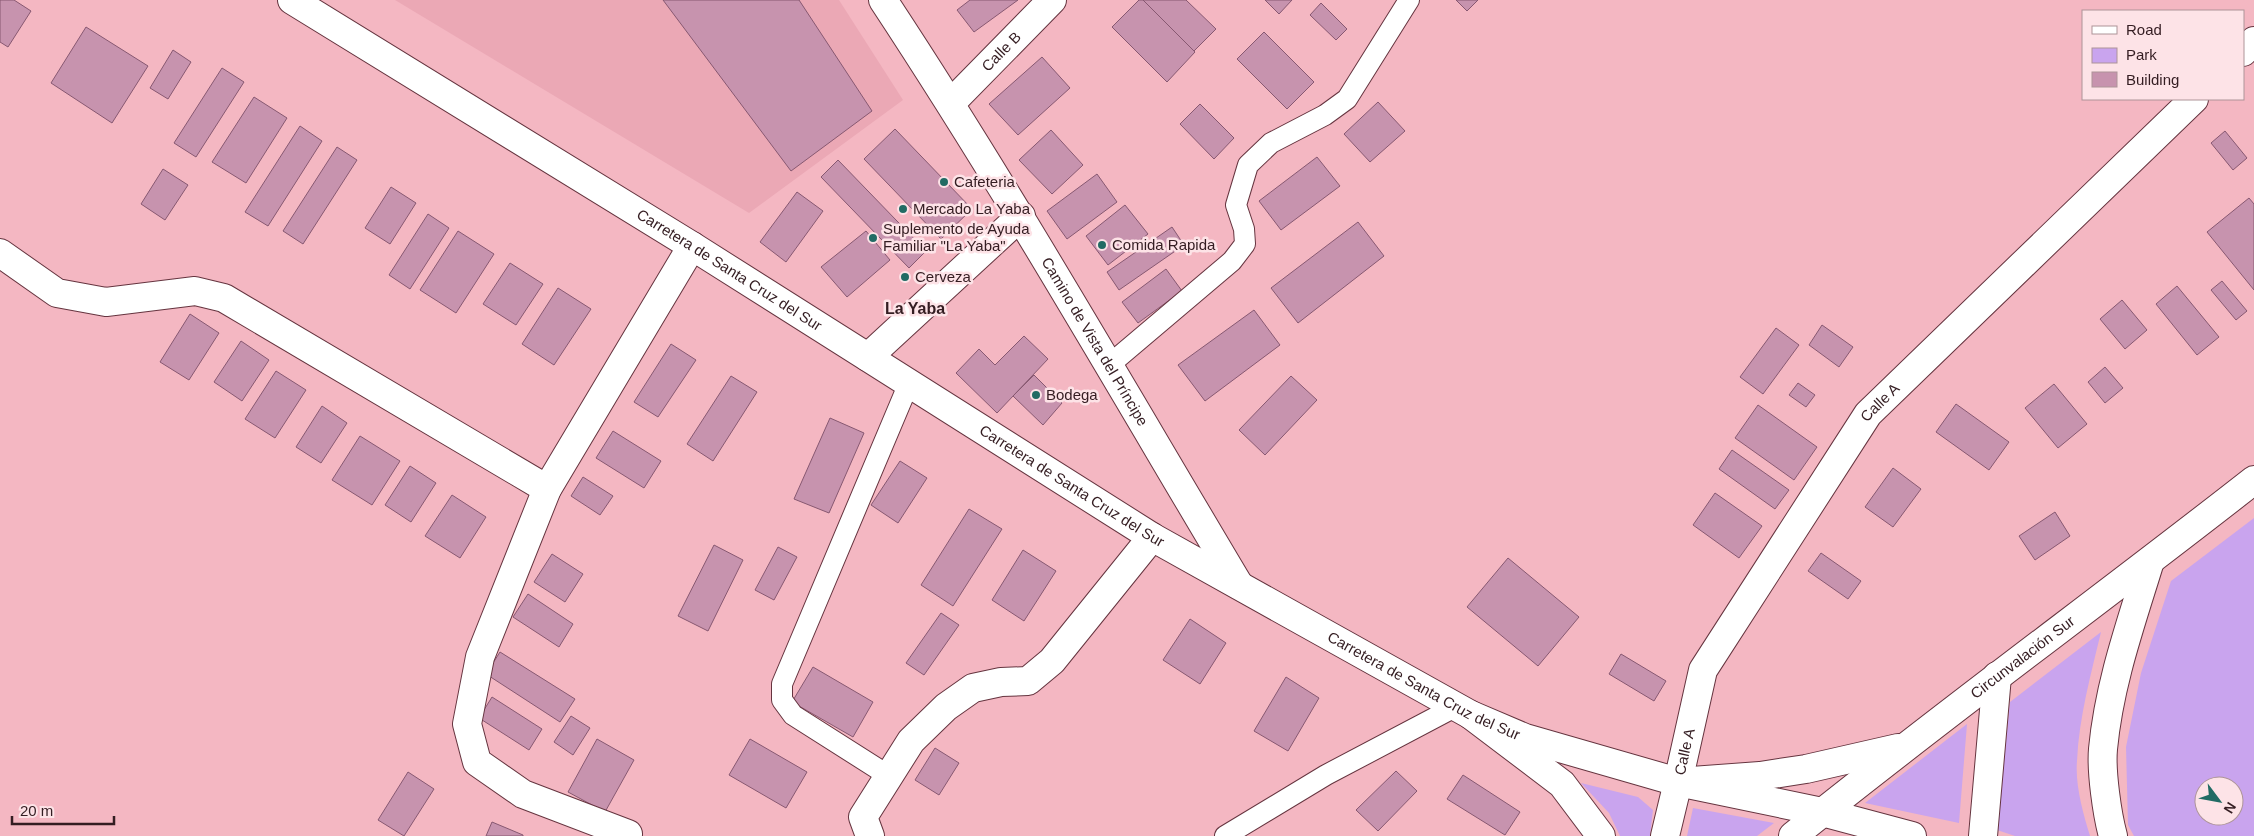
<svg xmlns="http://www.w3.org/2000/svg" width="2254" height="836" font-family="Arial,sans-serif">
	<rect width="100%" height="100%" fill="#f4b7c2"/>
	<path fill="#eba8b5" d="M395 0H839L903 100 749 213Z"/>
	<path fill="#c9a4ee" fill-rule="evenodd" d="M2254 518V836H2134L2128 825 2126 747 2141 673 2171 581ZM2204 786H2234V816H2204Z
		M2101 632C2091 674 2079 717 2077 761 2075 785 2083 813 2090 836H2015L1997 830 2010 702Z
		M1967 724 1959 823 1865 803Z
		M1581 783 1638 797 1653 810 1650 836H1620L1609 813Z
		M1693 808 1774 823 1757 836H1687Z"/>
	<path fill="#c793ae" stroke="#875871" d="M0 0H14L31 11 8 47 0 42Z
		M663 0H799L872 111 791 171Z
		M970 0H1018L974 32 957 10Z
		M1139 0H1143L1195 52 1167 82 1112 27Z
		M1143 0H1186L1216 29 1194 51Z
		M1265 0H1292L1279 14Z
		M1456 0H1478L1467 11Z
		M1321 3 1347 29 1336 40 1310 15Z
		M86 27 148 66 112 123 51 83Z
		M1264 32 1314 82 1287 109 1237 59Z
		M173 50 191 62 168 99 150 88Z
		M1042 57 1070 88 1018 135 989 104Z
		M222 68 244 82 196 157 174 143Z
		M254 97 287 118 246 183 212 162Z
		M1378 102 1405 131 1370 162 1344 134Z
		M1200 104 1234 138 1214 159 1180 124Z
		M300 126 322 141 268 226 245 212Z
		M895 129 972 209 941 239 864 159Z
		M1051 130 1083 165 1052 194 1019 160Z
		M2225 131 2247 158 2233 170 2211 143Z
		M337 147 357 160 303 244 283 231Z
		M1317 157 1340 186 1281 230 1259 201Z
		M838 160 926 251 909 268 821 177Z
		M163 169 188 185 165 220 141 204Z
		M1097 174 1117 202 1067 239 1047 211Z
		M391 187 416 203 390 244 365 228Z
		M797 192 823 211 786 262 760 242Z
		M2249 198 2254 204V290L2207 232Z
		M1125 205 1148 234 1108 265 1086 236Z
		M428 214 449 228 410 289 389 275Z
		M1358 222 1384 256 1298 323 1271 288Z
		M1172 227 1184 245 1119 290 1107 272Z
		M458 231 494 254 456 313 420 290Z
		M866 231 890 260 847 297 821 267Z
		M510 263 543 284 516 325 483 304Z
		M1166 269 1182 291 1138 323 1122 302Z
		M2222 281 2247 311 2236 320 2211 290Z
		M2177 286 2219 337 2197 355 2156 304Z
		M558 288 591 309 554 365 522 344Z
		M2122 300 2147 330 2125 349 2100 319Z
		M1254 310 1280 345 1205 401 1178 365Z
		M190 314 219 333 189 380 160 362Z
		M1822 325 1853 347 1839 367 1809 345Z
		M1776 328 1799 345 1763 394 1740 377Z
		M1024 336 1048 359 997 413 956 373 979 349 995 365Z
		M241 341 269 360 242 401 214 382Z
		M671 344 696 360 658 417 634 402Z
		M2105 367 2123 388 2105 403 2088 382Z
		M276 371 306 390 275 438 245 419Z
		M1034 375 1062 403 1043 425 1013 396Z
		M731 376 757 392 713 461 687 444Z
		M1291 376 1317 400 1265 455 1239 430Z
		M1798 383 1815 395 1806 407 1789 395Z
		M2054 384 2087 424 2058 448 2025 408Z
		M1956 404 2009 442 1989 470 1936 432Z
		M1758 405 1817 447 1794 480 1735 438Z
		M322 406 347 423 321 463 296 447Z
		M830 418 864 433 829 513 794 499Z
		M613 431 661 461 644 488 596 458Z
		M360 436 400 461 372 505 332 480Z
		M1732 450 1789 490 1775 509 1719 469Z
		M900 461 927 478 898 523 871 505Z
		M410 466 436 483 411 522 385 505Z
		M1893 468 1921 489 1893 527 1865 507Z
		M583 477 613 496 600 515 571 496Z
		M1715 493 1762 526 1739 558 1693 525Z
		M452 495 486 517 460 558 425 536Z
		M969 509 1002 529 953 606 921 585Z
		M2055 512 2070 536 2035 560 2019 536Z
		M714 545 743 560 708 631 678 616Z
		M778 547 797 557 774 600 755 590Z
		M1023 550 1056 571 1024 621 992 600Z
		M1821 553 1861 581 1848 599 1808 571Z
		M552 554 583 574 565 602 534 582Z
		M1508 558 1579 617 1538 666 1467 607Z
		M528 594 573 624 559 647 513 617Z
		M941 613 959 625 924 675 906 663Z
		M1190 619 1226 643 1200 684 1163 660Z
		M500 652 575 699 560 722 486 674Z
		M1621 654 1666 681 1654 701 1609 674Z
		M813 667 873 702 853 737 792 702Z
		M1286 677 1319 698 1288 751 1254 731Z
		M492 697 542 729 529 750 479 718Z
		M571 716 590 728 573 755 554 742Z
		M597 739 634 760 605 812 568 792Z
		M750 739 807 772 786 808 729 775Z
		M935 748 959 763 939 795 915 780Z
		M1396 771 1417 791 1378 831 1356 810Z
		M408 772 434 789 404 836 378 820Z
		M1463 775 1520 812 1505 835 1447 799Z
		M492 822 523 835V836H486Z"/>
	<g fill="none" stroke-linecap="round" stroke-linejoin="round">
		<defs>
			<path id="service" d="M1108 366 1232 261 1245 244 1244 229 1236 205 1248 165 1271 143 1325 115 1347 99 1409 0
				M889 776 793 715 782 700V684L909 383
				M1225 836 1326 775 1455 707"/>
			<g id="minor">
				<path id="s1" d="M883 0C1009 191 1122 389 1239 585"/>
				<path d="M2243 52 2254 41"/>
				<path id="s2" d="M951 103 1052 0"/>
				<path d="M0 253 57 293 106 302 195 291 224 298 547 489"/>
				<path d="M868 357 1021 216"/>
				<path id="s3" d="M1678 782 1703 670 1868 414 2194 99"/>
				<path d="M628 834 523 794 477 762 467 724 480 657 547 489 692 246"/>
				<path d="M870 836 863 817 911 741 946 707 973 688 1001 682 1028 681 1052 661 1152 537"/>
			</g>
			<g id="secondary">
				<path id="s4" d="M292 0 692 246 1152 537 1471 715 1525 738 1678 782 1822 812 1912 836"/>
				<path d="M1665 836 1678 782"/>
				<path d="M1983 836 1997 676"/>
			</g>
			<g id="primary">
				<path d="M1471 715 1562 784 1601 836"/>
				<path d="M1678 782 1760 776 1806 769 1898 748"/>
				<path id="s5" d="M1793 836C1944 714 2101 600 2254 480"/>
				<path d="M2113 836C2107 814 2101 771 2103 749 2109 684 2131 623 2150 561"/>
			</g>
		</defs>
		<use href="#service" stroke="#65343f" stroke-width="22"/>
		<use href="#minor" stroke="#65343f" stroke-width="30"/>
		<use href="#secondary" stroke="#65343f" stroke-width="30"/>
		<use href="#primary" stroke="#65343f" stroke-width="30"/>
		<use href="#service" stroke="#fff" stroke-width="20"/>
		<use href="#minor" stroke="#fff" stroke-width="28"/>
		<use href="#secondary" stroke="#fff" stroke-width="28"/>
		<use href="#primary" stroke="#fff" stroke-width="28"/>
	</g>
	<g fill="#216b64" stroke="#fde3e7" stroke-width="2">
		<circle cx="944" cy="182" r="5"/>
		<circle cx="903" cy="209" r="5"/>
		<circle cx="873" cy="238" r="5"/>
		<circle cx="1102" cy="245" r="5"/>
		<circle cx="905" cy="277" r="5"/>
		<circle cx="1036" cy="395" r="5"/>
	</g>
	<g text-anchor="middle" stroke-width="5" stroke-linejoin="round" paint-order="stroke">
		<g font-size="15" fill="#341d22" stroke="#fde3e7">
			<text dy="5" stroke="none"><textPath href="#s2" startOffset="72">Calle B</textPath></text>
			<text dy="5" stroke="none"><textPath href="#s4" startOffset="514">Carretera de Santa Cruz del Sur</textPath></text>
			<text dy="5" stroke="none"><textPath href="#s1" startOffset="402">Camino de Vista del Príncipe</textPath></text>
			<text dy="5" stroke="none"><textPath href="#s3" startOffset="436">Calle A</textPath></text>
			<text dy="5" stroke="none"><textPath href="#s4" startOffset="919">Carretera de Santa Cruz del Sur</textPath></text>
			<text dy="5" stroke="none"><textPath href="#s5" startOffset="291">Circunvalación Sur</textPath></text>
			<text dy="5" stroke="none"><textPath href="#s4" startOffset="1324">Carretera de Santa Cruz del Sur</textPath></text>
			<text dy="5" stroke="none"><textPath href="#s3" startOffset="31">Calle A</textPath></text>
		</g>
		<g font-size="15" fill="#341d22" stroke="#fde3e7" text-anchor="start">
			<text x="954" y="187">Cafeteria</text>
			<text x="913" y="214">Mercado La Yaba</text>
			<text x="883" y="234">Suplemento de Ayuda<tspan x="883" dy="17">Familiar "La Yaba"</tspan></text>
			<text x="1112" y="250">Comida Rapida</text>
			<text x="915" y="282">Cerveza</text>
			<text x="1046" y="400">Bodega</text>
		</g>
		<g font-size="16" font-weight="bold" fill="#341d22" stroke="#fde3e7">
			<text x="915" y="314">La Yaba</text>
		</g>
	</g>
	<rect x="2082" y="10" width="162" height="90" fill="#fde3e7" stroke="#ad9498"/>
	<rect x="2092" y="26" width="25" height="8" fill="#ffffff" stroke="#ad9498"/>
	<text x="2126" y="35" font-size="15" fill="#341d22">Road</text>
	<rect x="2092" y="48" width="25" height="15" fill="#c9a4ee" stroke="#ad9498"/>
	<text x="2126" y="60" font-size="15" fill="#341d22">Park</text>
	<rect x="2092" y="72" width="25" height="15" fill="#c793ae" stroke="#ad9498"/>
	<text x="2126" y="85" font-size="15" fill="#341d22">Building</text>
	<g transform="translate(2219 801) rotate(122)"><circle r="24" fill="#fde3e7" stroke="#ad9498"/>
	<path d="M0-4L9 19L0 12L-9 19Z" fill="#216b64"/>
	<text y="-8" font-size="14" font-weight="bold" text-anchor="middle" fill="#341d22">N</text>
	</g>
	<path d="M12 816v8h102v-8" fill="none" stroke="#341d22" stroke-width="2.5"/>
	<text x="20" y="816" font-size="15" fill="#341d22" stroke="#fde3e7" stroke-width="4" paint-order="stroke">20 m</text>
</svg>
